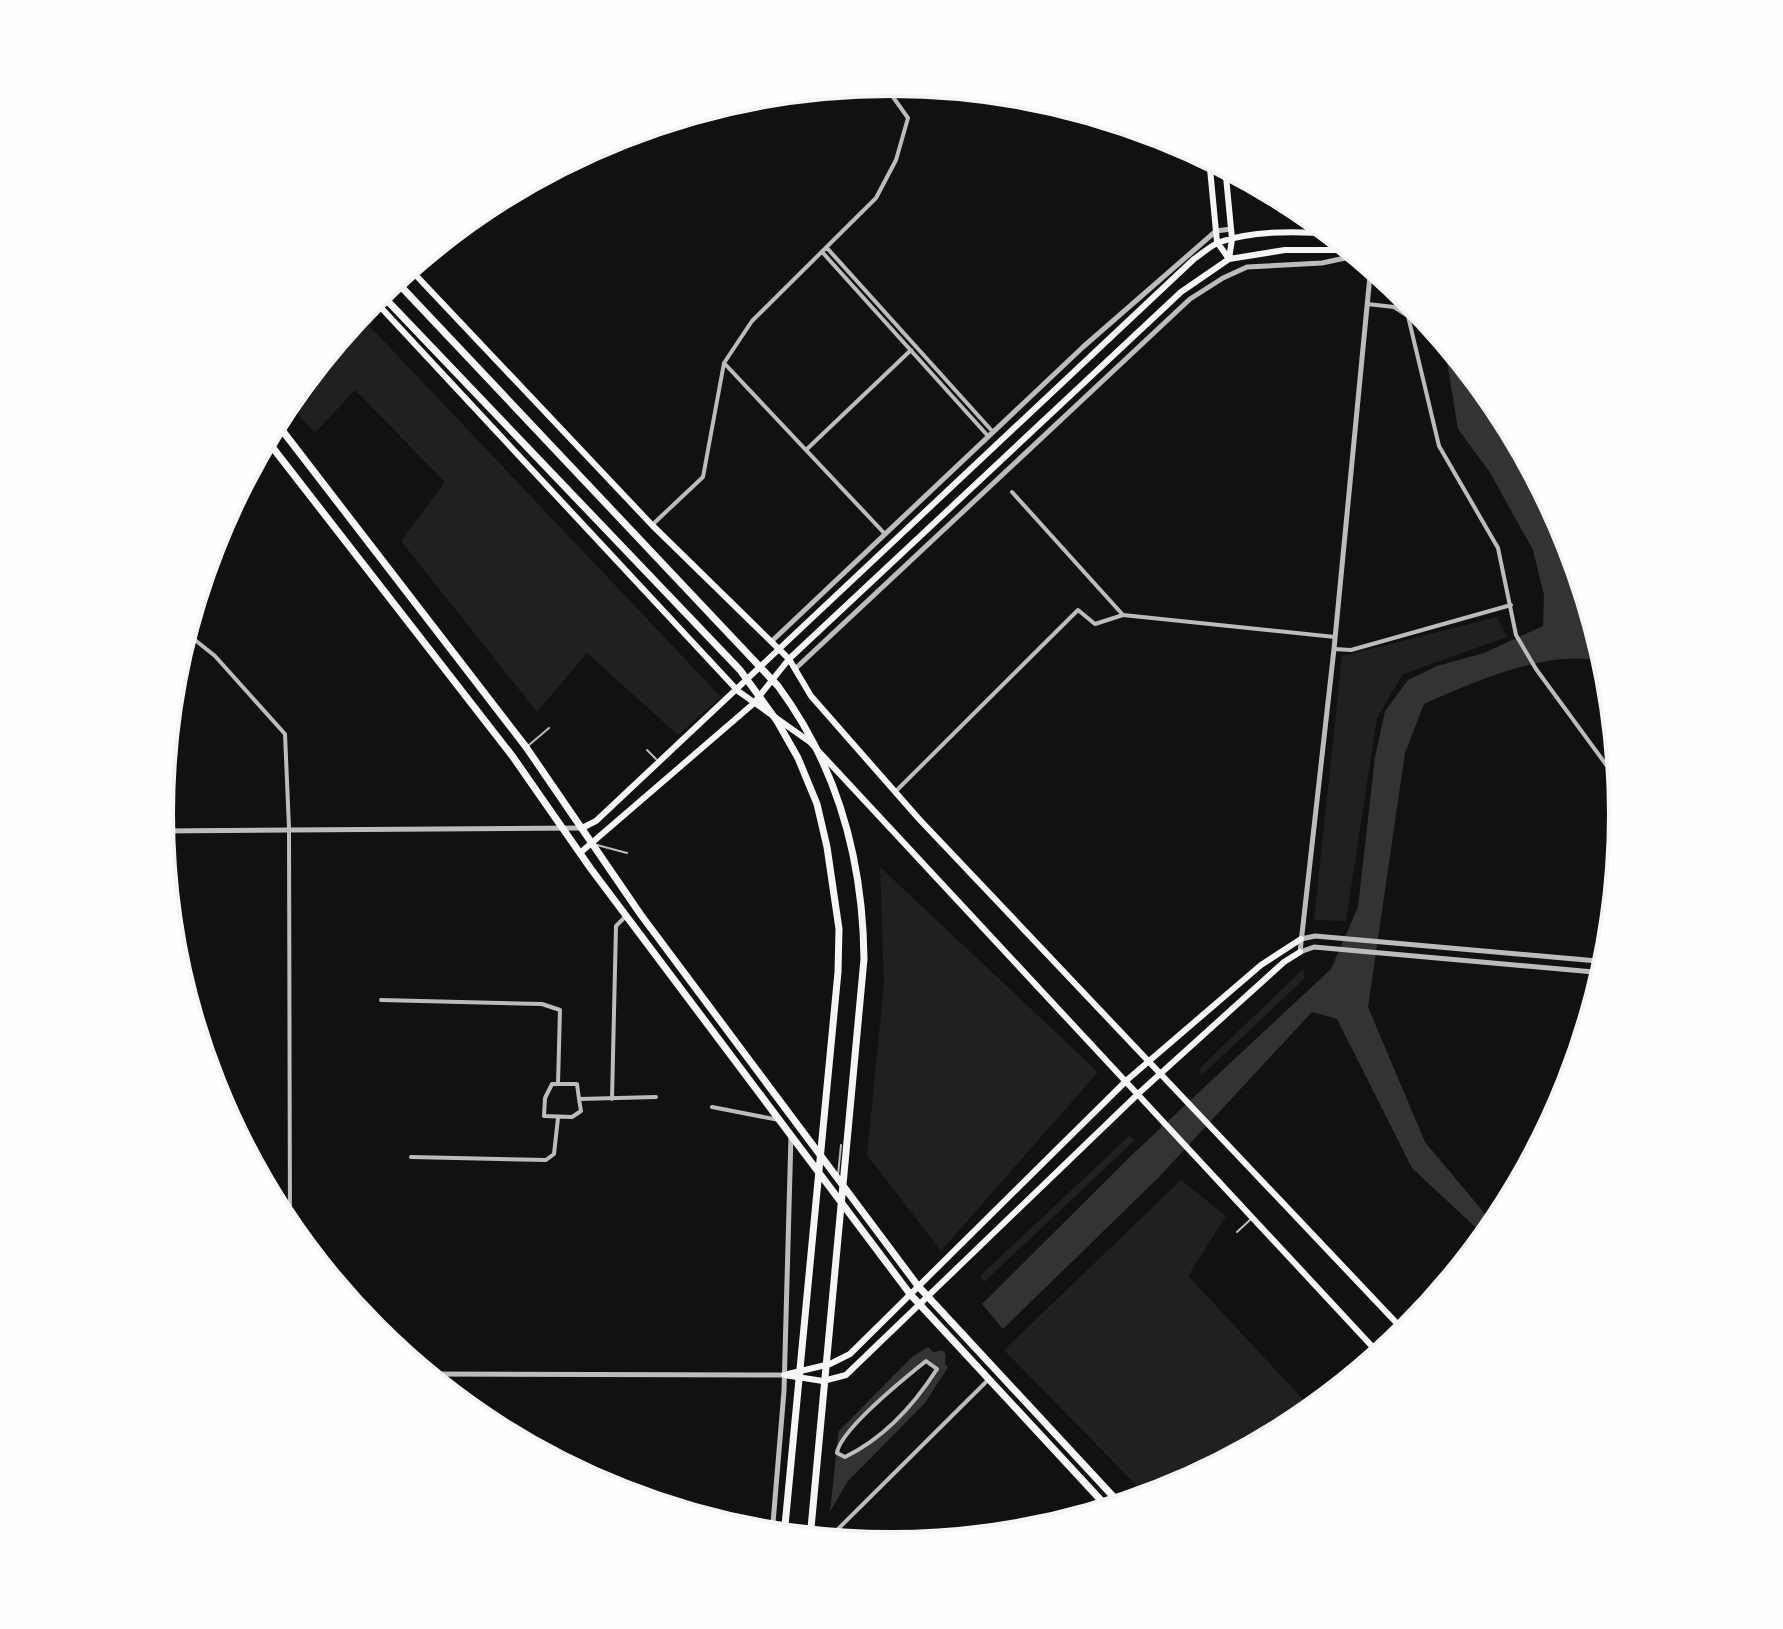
<svg xmlns="http://www.w3.org/2000/svg" width="1783" height="1629" font-family="'PT Serif',serif">
	<rect width="100%" height="100%" fill="#111"/>
	<path fill="#202020" d="M359 315 721 697 678 735 587 653 537 712 401 541 445 482 355 390 315 433 287 402Z
		M1497 617 1507 637 1403 674 1377 718 1346 921 1314 920 1342 656Z
		M880 867 1098 1072 941 1251 867 1155 884 984Z
		M1303 969 1305 978 1201 1076 1200 1068Z
		M1129 1136 1135 1140 984 1282 980 1276Z
		M1181 1180 1226 1216 1188 1276 1314 1411 1298 1424 1171 1491 1149 1498 1004 1350Z"/>
	<path fill="#333" fill-rule="evenodd" d="M1443 337 1494 400 1496 412 1528 458 1554 508 1578 566 1587 622 1602 646 1607 663C1553 646 1474 682 1424 704L1405 753 1368 1007 1425 1142 1496 1227 1487 1238 1412 1168 1337 1019 1312 1012 1158 1178 1003 1329 982 1304 1135 1152 1331 969 1358 907 1375 757 1385 711 1408 680 1437 666 1484 653 1543 626 1544 595 1533 550 1489 471 1458 429Z
		M928 1347 948 1367 925 1403 848 1481 814 1539 797 1538 799 1522 837 1433 912 1357ZM926 1361 937 1369C911 1405 885 1437 845 1457L838 1453C840 1430 907 1377 926 1361Z"/>
	<path fill="#111" d="M839 1426 829 1522 819 1540 793 1537 795 1522Z"/>
	<g fill="none" stroke-linecap="round" stroke-linejoin="round">
		<path stroke="#333" stroke-width="9" d="M925 1359 941 1355 940 1372"/>
		<path stroke="#bcbcbc" stroke-width="2" d="M529 745 549 728
			M647 750 656 759
			M597 845 627 853
			M838 1175 841 1145
			M1237 1232 1251 1219"/>
		<path stroke="#bcbcbc" stroke-width="4" d="M827 248 993 432
			M823 253 988 436
			M1367 304 1394 307 1408 316 1439 446 1498 548 1516 635 1536 669 1621 785
			M724 363 885 534
			M807 449 911 350
			M1012 492 1123 615
			M652 525 703 477 724 363 752 321 876 198 896 160 908 118 883 83
			M185 632 215 656 285 734 289 828 290 1231
			M1334 649 1351 650 1511 605
			M166 742 167 736
			M896 791 1078 610 1095 624 1123 615 1335 637
			M168 907V831
			M169 912V919
			M381 1000 542 1004 560 1010 558 1084
			M579 1099 581 1111 572 1117 544 1116 545 1098 552 1084H577L579 1099 656 1097
			M612 1099 616 926 626 916
			M712 1107 779 1120
			M411 1157 546 1160 554 1154 558 1118
			M926 1361 937 1369C914 1405 884 1438 845 1457L837 1453C840 1430 906 1377 926 1361Z
			M834 1533 987 1381"/>
		<path stroke="#bcbcbc" stroke-width="5" d="M1371 265 1334 649 1300 952 1314 947 1605 973
			M772 641 1083 347 1216 231 1231 229
			M795 669 1190 299 1223 278 1247 267 1322 263 1359 255
			M161 831 581 828
			M1301 939 1315 936 1609 962
			M424 1374 784 1375
			M772 1535 784 1391 791 1135
			M833 1541 834 1533"/>
		<path stroke="#f5f5f5" stroke-width="6" d="M1209 158 1217 242 1229 259
			M1225 166 1232 239 1229 259
			M409 268 652 525 789 659 811 696 919 819 1407 1334
			M372 298 738 691 810 742 1381 1356
			M582 828 596 821 1194 259C1202 254 1211 245 1220 242 1254 230 1298 231 1334 234
			M580 853 753 704 789 659 1181 292 1229 259 1285 250H1353
			M788 1374 830 1364 850 1354 1127 1080 1261 965 1301 939
			M784 1375 823 1381 846 1375 1139 1093 1284 962 1300 952"/>
		<path stroke="#f5f5f5" stroke-width="7" d="M394 279 778 686C837 766 863 860 864 959L810 1539
			M379 292 740 670 777 721 798 758 817 804 827 847 839 929 838 972 784 1536
			M275 421 526 747 641 915 918 1286 1122 1506
			M266 439 513 757 591 869 910 1294 1110 1510"/>
	</g>
	<path d="M0 0H1783V1629H0ZM173 814a718 718 0 1 1 1436 0a718 718 0 1 1-1436 0Z" fill="#fefefe" fill-rule="evenodd"/>
	<path fill="none" stroke="#f5f5f5" stroke-width="4" d="M173 814a718 718 0 1 1 1436 0a718 718 0 1 1-1436 0Z"/>
</svg>
